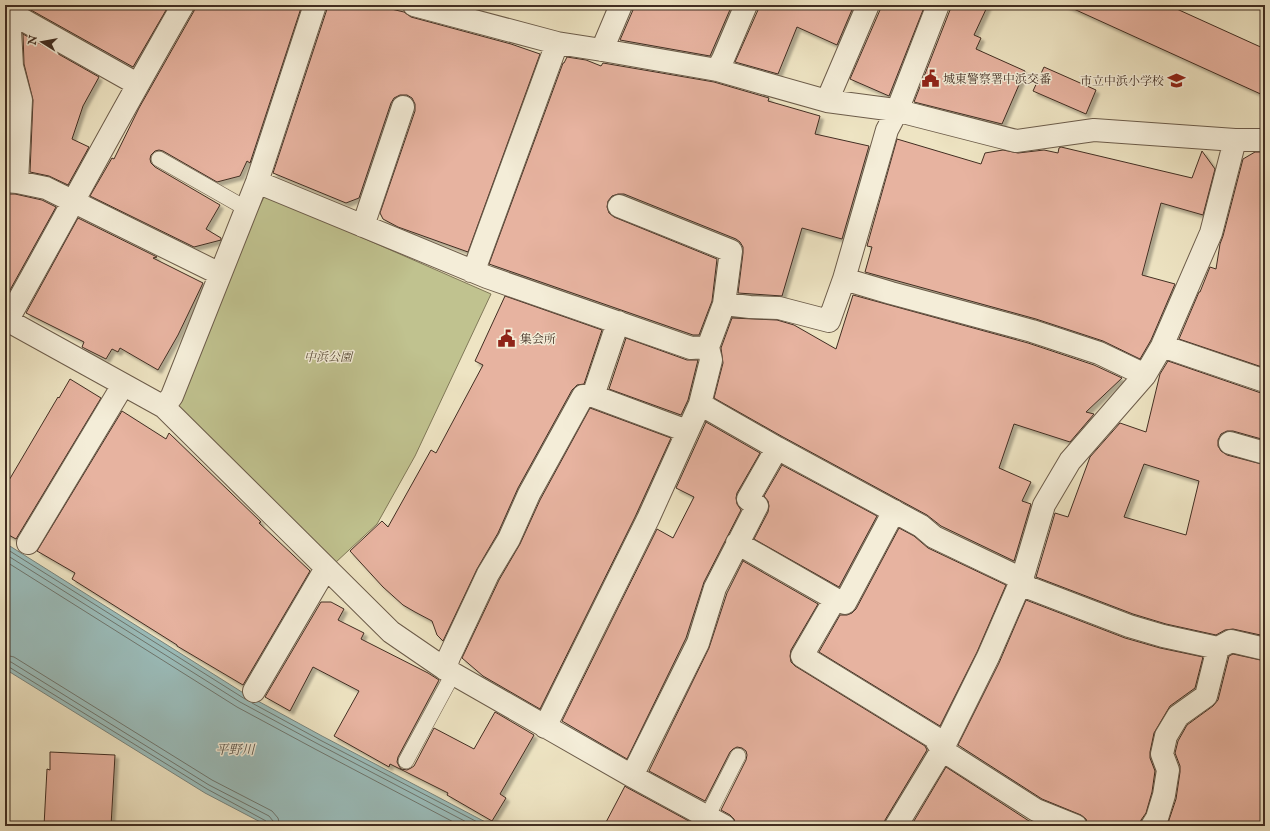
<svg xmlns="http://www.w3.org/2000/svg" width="1270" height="831" font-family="'IM FELL English','Noto Serif JP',serif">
	<defs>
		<filter id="shadow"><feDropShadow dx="3.5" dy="3.5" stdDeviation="1" flood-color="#0004"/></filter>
	</defs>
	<rect width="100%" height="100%" fill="#eee4c3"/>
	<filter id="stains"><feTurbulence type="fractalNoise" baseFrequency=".005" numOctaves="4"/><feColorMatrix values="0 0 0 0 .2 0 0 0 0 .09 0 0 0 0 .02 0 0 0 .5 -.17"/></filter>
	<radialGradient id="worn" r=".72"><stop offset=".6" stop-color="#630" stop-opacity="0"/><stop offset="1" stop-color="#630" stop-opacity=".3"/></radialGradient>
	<path fill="#c0c28f" stroke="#807858" d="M265 195 491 294 415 456 377 524 335 563 178 405 225 276Z"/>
	<path fill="#9bbdbb" stroke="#77847e" d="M5 543 245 694 322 736 493 826H268L205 793 5 669Z"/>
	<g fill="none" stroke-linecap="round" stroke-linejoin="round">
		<path stroke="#6e766e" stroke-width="1" d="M5 548 245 699
			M5 554 240 702 318 744 474 826
			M5 561 237 707 315 749 461 826
			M5 655 14 657 212 780 272 811 278 818 280 826
			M5 661 11 662 209 785 269 816 273 821V826
			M5 666 9 667 207 789 266 821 268 823V826
			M252 703 320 740 485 826"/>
	</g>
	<path fill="#e7b3a0" stroke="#412e22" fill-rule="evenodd" filter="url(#shadow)" d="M22 5H169L133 67Z
		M195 5H302L250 163 247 161 240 176 217 182 163 151 159 150 155 151 151 155 150 159 151 163 155 167 220 205 206 229 221 238V240L194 247 90 196 112 158 114 159 139 108 194 11Z
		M327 5H374L404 12 411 17 511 44 540 54 468 252 398 227 383 219 380 213 415 111V104L412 98 407 95H400L394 98 391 103 359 198 346 203 273 173 327 9Z
		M633 5H732L710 56 620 40 633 10Z
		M758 5H854L837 45 797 27 778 74 735 62 758 10Z
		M880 5H925L889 96 850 79 880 10Z
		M950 5H988L974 35 981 38 976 49 1025 71 1002 124 914 102 950 10Z
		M1065 5H1168L1265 49V96Z
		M23 34 99 77 83 106 72 139 89 147 68 185 49 176 30 172 33 100 24 64Z
		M567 57 586 60 601 66 603 63 714 82 769 98 768 101 820 116 815 134 869 146 842 239 802 228 782 296 738 293 743 253V247L740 242 736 239 624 194H618L612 196 608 201 607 207 609 213 614 217 717 259 712 301 699 335H693L489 264 563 63H564Z
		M1044 67 1096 90 1086 114 1033 91Z
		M5 88 8 101 5 169Z
		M897 139 981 164 985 153 1003 150 1018 153 1044 150 1058 153 1059 148 1061 147 1192 178 1202 151 1215 169 1203 215 1161 203 1142 275 1175 284 1151 340 1140 359 1103 341 1036 319 865 272 872 247 867 246Z
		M1255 152H1265V368L1179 339 1199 292H1200L1210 267 1216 269 1220 244 1223 236 1243 159Z
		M5 194H15L42 200 56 207 5 299Z
		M78 218 157 257 153 258 203 283 178 335 158 370 120 348 118 352 112 349 106 359 82 347 84 342 26 313Z
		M853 295 1028 343 1094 365 1122 378 1086 412 1094 414 1070 442 1014 424 999 468 1031 482 1022 501 1031 504 1014 561 941 526 927 515 783 437 714 398 723 363 721 348 732 318 777 320 794 325 836 349Z
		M505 296 602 330 584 384 577 385 572 390 518 488 498 533 477 569 443 641 437 635 432 621 415 612 403 605 383 587 350 551 382 521 388 527 431 450 436 453 483 365 475 361Z
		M626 338 687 360H698L688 400 681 415 609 389Z
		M1168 361 1261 393H1265V440L1233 431H1227L1221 434 1218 440V446L1221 451 1227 455 1265 465V636L1233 629 1225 630 1216 635 1166 624 1133 614 1036 577 1055 513 1068 517 1090 457 1120 423 1146 432 1160 374ZM1144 464 1199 481 1186 535 1124 517Z
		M70 379 101 398 16 539 5 533V487L58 397 59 398Z
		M590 408 671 438 635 517 540 709 483 676 462 658 499 580 520 544 540 500Z
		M122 411 166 439 169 433 261 522 259 523 310 571 243 685 177 646V645L72 579 75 573 37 551Z
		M706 422 760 453 737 493 736 498 737 504 741 510 704 582 686 638 627 759 562 721 657 529 673 538 694 497 676 488Z
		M782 465 877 516 839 587 754 539 768 512 769 506 768 501 764 496Z
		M899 528 914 536 928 548 1006 585 977 652 940 726 819 652 840 615H847L852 613 856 609Z
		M743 561 818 604 791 650 790 656 791 662 795 666 925 746 927 750 885 820 884 826H736L734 819 730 815 721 810 746 760 747 755 746 751 742 748 737 747 733 749 730 752 705 801 649 771 709 648 727 593Z
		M1026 600 1125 638 1160 648 1203 657 1195 688 1170 706 1154 733 1150 752V758L1155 771 1152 792 1146 813 1141 820 1140 826H1088L1086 819 1081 815 1042 799 958 745 999 663Z
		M321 602H331L344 609 338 620 364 633 361 639 428 673 439 680 398 757 397 762 399 766 401 769 407 770 411 768 414 766 434 728 474 749 495 712 534 735 500 794 506 798 492 821 447 795 448 793 390 764 389 767 334 736 359 691 313 667 290 711 265 697Z
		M1233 654 1265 661V826H1167L1176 799 1180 772V766L1175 753 1178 741 1187 725 1213 706 1218 700 1229 656Z
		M50 752 115 755 111 826H44L47 769 50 770Z
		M946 767 1029 821 1042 826H911Z
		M625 786 626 787 698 826H604Z"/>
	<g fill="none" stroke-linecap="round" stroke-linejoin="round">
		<defs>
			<path id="service" d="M159 159 247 209
				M406 761 453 674
				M707 817 738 756"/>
			<path id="minor" d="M6 5 9 12 12 66 21 100 17 182
				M414 5 557 43 602 50 717 70 827 101 895 110 1016 141 1094 130 1235 140H1265
				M9 12 137 84
				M602 50 621 5
				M717 70 723 59 746 5
				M827 101 868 5
				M5 181 17 182 46 188 220 274
				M257 182 487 277 691 348 708 347
				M363 226 403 107
				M471 271 477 262 557 43
				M844 279 891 293 1032 331 1099 353 1145 375
				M724 304 750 307 779 308 829 321 844 279 887 130 897 111 938 5
				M5 319 164 407 391 632 445 669 632 776 724 826
				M7 321C66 216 123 109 183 5
				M1162 346 1265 381
				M593 396 687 431
				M700 404 777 448 921 526 934 537 1022 579 1027 587 1129 626 1163 636 1218 648 1231 641 1265 649
				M164 407 172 396 257 182 315 5
				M1230 443 1265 453
				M28 543 123 385
				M737 543 835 599 845 603 894 511
				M835 599 802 656 934 737 942 750 1036 810 1076 826
				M445 669 449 657 488 574 509 539 529 494 583 396H593L618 322
				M254 691 326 568
				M545 727 648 519 700 404 711 360 708 347 724 304 731 251 619 206
				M632 776 698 643 715 588 757 506 748 499 777 448
				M896 826 942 750 988 657 1022 579 1044 505 1070 461 1145 375 1162 346 1211 233 1235 140
				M1152 826 1157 818 1164 795 1168 770 1162 754 1166 736 1178 716 1206 696 1218 648"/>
		</defs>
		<use href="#service" stroke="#6c5c4a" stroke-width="16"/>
		<use href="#minor" stroke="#6c5c4a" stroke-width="24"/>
		<use href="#service" stroke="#f4edd8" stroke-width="15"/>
		<use href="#minor" stroke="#f4edd8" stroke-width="22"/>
	</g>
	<defs>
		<symbol id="civic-bare" viewBox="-9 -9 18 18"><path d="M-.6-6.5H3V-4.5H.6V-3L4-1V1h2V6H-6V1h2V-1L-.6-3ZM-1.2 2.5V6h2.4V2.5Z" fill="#8f2418" stroke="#f4edd8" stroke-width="2.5" paint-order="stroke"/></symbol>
		<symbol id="school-bare" viewBox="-9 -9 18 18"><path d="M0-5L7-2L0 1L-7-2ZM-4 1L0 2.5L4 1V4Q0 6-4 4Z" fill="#8f2418" stroke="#f4edd8" stroke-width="2.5" paint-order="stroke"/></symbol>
	</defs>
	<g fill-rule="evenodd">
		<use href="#civic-bare" x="918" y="66" width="25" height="25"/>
		<use href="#school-bare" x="1164" y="68" width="25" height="25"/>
		<use href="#civic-bare" x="494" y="326" width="25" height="25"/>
	</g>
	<g text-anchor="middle" stroke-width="3" stroke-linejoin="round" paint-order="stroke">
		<g font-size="12" fill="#412e22" stroke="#f4edd8" text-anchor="start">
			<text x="943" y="83">城東警察署中浜交番</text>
			<text x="1164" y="85" text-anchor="end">市立中浜小学校</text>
			<text x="520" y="343">集会所</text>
		</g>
		<g font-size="12" font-style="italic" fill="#5a4c38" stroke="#f4edd8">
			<text x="328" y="361">中浜公園</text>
		</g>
		<g font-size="13" font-style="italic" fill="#585248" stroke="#f4edd8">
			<text x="235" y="754">平野川</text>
		</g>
	</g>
	<rect width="1270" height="831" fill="none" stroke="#eee4c3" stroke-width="20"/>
	<rect x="6" y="6" width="1258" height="819" fill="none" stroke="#412e22" stroke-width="2"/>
	<rect x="10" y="10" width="1250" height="811" fill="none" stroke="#412e22"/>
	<g transform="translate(42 42) rotate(281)" stroke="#f4edd8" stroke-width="3" paint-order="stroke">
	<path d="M0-3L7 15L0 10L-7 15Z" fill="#412e22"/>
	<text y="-6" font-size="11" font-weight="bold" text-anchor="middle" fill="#412e22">N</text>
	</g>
	<rect width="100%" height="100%" filter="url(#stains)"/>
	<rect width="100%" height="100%" fill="url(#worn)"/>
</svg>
